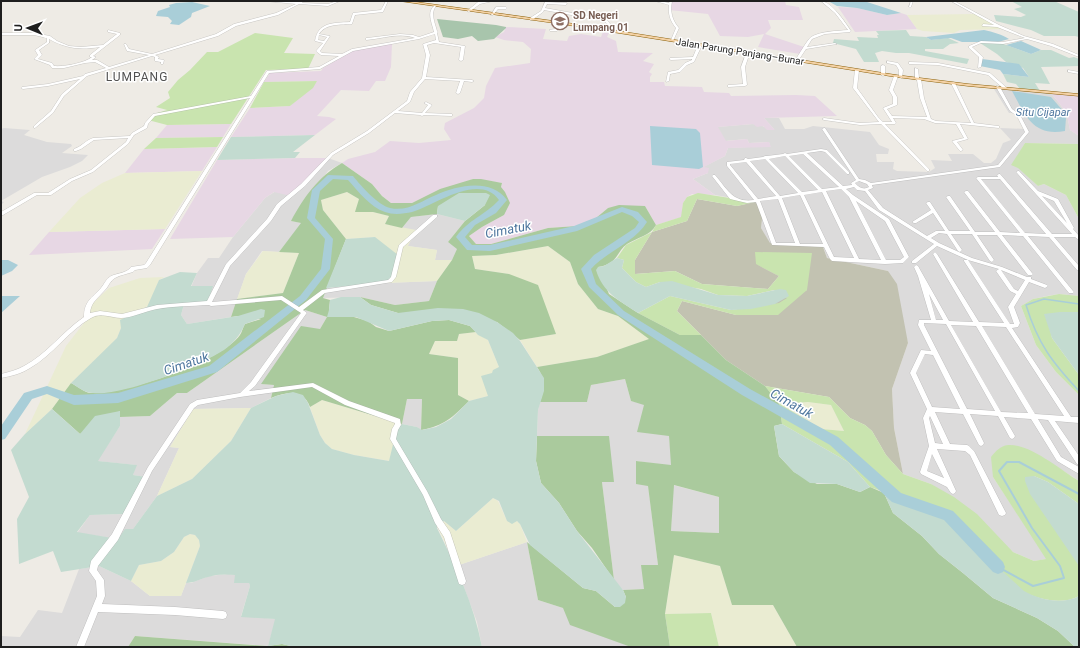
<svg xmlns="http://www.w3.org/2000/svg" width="1080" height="648" font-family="Roboto,sans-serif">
	<rect width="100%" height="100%" fill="#eeebe5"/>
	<path fill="#dcdbdb" d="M992 86 1049 91 1060 104 1067 115 1070 130 1079 136V144L1025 143 1016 159 1018 167 1038 186 1044 184 1066 195 1079 219V296L1059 294 1047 296 1033 299 1021 306 1036 345 1056 372 1079 395V481L1043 458 993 477 1047 559 1034 561 1013 552 931 484 903 474 894 428 892 389 908 343 888 271 827 258 823 247 769 243 761 228 763 210 755 202 715 195 693 179 708 173 703 167 725 156 728 148 770 146 769 142 749 143 747 139 725 141 717 127 753 124 774 129 764 118H779L785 129H804L813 126 870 132 879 145 889 149 888 154H876L877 162H894L893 169 897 171 929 172 935 168 931 160 952 161 948 154H973L984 163H991L996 159 1003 143 1011 140 1000 128 1026 129 1017 113H1009Z
		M4 128 30 130 24 135 47 142 71 144 72 146 62 153 88 155 82 161 70 167 42 177 1 201 4 202 1 205V129Z
		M328 158 342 163 328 171 291 221 302 223 279 252 262 251 246 274 231 317 187 324 181 315 184 304 197 273 208 258H219L233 237 265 198Z
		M437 214 465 221 448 242 458 248 452 260H435L437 250 408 246 402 228 411 217Z
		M437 281 429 301 395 305 360 297 322 298 326 288 385 283Z
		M305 310 327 317 320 329 262 384 274 385 271 398 251 408 193 409 170 447 179 448 157 496 133 529 118 539 77 533 90 515 125 514 145 477 133 475 136 465 97 461 120 426V417L150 416 177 393H187Z
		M625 379 631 401 645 404 669 436 672 466 636 461 648 485 658 565 644 589 623 590 614 580 602 482H614L537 436 538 410 540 402H587L591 385Z
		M407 399H422L421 430 417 427 402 424Z
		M673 485 719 497V533L671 531Z
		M527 542 538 600 563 608 631 647H482L477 622 456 566Z
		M99 566 131 581 150 596H181L186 583H191L209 576 228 574 235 575 249 583 250 586 241 616 276 619 268 646 135 636 128 647H1V636L20 637 38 610 62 613 79 569Z"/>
	<path fill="#e7d7e4" d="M671 1H785L786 5 799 7 803 20H768L771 28 765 34 804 47 800 54 758 47 764 34 748 37 720 36 708 14 669 10Z
		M838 7 857 8 887 15 901 13 907 15 917 29 855 32Z
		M506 27 546 29 543 39 567 41 569 36 581 34 601 37 603 32 609 33 607 37 616 41 618 52 653 53 643 61 654 64 649 72 652 74 650 77V82H664L665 86 702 87 704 92 729 93 731 96 796 95 815 96 837 116 764 118 775 130H767L763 126 757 127 753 124 718 127 726 141 747 139 749 143 769 142 771 147 728 148 725 156 704 167 709 168 708 173 693 179 715 195 692 194 687 197 683 203 682 217 656 225 645 206 608 208 596 218 577 226 548 228 491 244H476L469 236 482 227 504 215 501 187 502 183 473 179 412 203H391L382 196 372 184 342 163 348 159 375 152 390 141 419 143 451 140 444 129 445 123 474 108 484 98 486 86 495 68 530 63 531 49 523 42 504 40 495 37 504 32Z
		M392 44 391 67 385 81H376L369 91 341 90 317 116 329 117 336 119 315 135 231 137 250 108 290 106 317 81 264 82 270 73 321 71 323 68 354 50Z
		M1049 91 1079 94V136L1070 130 1067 115 1060 104Z
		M231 124 223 137 156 138 167 125Z
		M217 147 202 171 125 173 144 149Z
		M301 158H328L291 196 274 192 265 198 233 237 170 239 217 160Z
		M165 229 152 249 29 255 49 232Z"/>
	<path fill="#c2c2b1" d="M697 199 737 206 755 202 763 210 761 228 770 243 823 247 827 258 888 271 897 284 908 343 892 389 894 428 903 474 886 455 872 431 865 425 850 418 829 397 765 386 726 360 677 311 682 301 736 315 807 290 756 264 779 276 768 289 702 284 675 271 635 274V260L652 232 687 221Z"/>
	<path fill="#eaecd2" d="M975 14 1004 29 960 30 954 33 923 31 917 29 907 15Z
		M202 171 165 229 49 232 80 198 102 183 125 173Z
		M347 192 359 199 356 212H373L389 216 385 224 416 230 408 246 437 250 435 260H452L437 281 385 283 375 237 346 239 323 210 321 200Z
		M548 246 570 262 578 284 598 309 618 316 650 339 597 357 537 367 520 340 556 334 509 274 475 269 472 256 496 255Z
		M263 251 299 253 283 293 237 299 246 274Z
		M164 277 159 280 149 305 136 314 121 328 117 338 108 348 71 383 52 409 25 434 66 346 87 319 90 306 109 288 140 278Z
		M476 332 488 340 499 367 488 396 469 401 458 395V358L429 354 435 341H457L459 334Z
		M322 400 402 424 397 428 390 461 354 455 332 449 325 443 320 435 310 407Z
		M808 402 831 405 844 431 821 429 779 404Z
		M251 408 231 441 192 479 157 496 179 448 170 447 193 409Z
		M493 498 498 501 507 521H517L520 524 527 542 456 566 437 526 444 521 456 531Z
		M190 534 195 535 199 540 200 546 181 596H150L131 581 139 565 161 561 174 552 184 537Z
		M674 555 720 566 732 605H773L797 647H719L711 613 665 614Z"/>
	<path fill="#c9e4af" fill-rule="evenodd" d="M255 33 293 38 284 53 315 54 308 69 266 70 231 124 167 125 148 120 157 113 167 110 156 107 170 98 168 92 178 80 190 70 207 52H218Z
		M317 81 313 88 290 106 250 108 264 82Z
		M223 137 217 147 144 149 156 138Z
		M1025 143 1079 144V219L1066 195 1044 184 1038 186 1018 168 1011 165Z
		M698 193 755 202 737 206 697 199 687 221 652 232 635 260V274L675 271 702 284 768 289 779 276 756 264 755 252 812 253 807 290 778 315H736L682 301 677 311 701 335H680L638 313 670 296 731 310 779 303 787 298 774 290 747 296 718 295 701 289 660 282 646 287 636 282 622 268 624 260 617 258 626 245 652 232 656 225 681 217 683 203 687 197Z
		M1059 294 1079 296V312H1060L1050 329 1052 338 1079 375V395L1056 372 1036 345 1021 306 1033 299Z
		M765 386 829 397 850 418 865 425 872 431 886 455 903 474 931 484 954 497 977 514 1013 552 1034 561 1046 559 993 477 991 457C996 451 1000 446 1008 445 1029 443 1061 470 1079 481V504L1048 482 1034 476 1079 566V596C1063 605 1040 600 1024 592L984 556 961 532 931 512 909 506 890 494 870 487 848 462 782 424 779 404ZM808 402 831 405 844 431 821 429 780 404Z
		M711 613 719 647H670L665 614Z"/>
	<path fill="#aaca9d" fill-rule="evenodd" d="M342 163 372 184 382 196 391 203H412L440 189 473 179H481L502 183 501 187 505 192 510 203 504 215 482 227 469 236 476 244H491L548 228 577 226 596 218 608 208 619 205 645 206 656 225C650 236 638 237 627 244 616 252 618 264 598 267L609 294 638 313 680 335H701L726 360 765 386 779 404 782 424 774 426 779 456 794 472 817 484H837L860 492 870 487 884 493 893 513 922 536 939 554 963 573 993 598 1037 618 1058 631 1075 647H797L773 605H732L720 566 674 555 665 614 670 647H631L570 625 563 608 538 600 527 542 583 588 596 591 615 607 626 597 623 590 644 589 641 565H658L648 486 636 484V461L671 465 669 436 637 432 644 405 631 401 625 379 591 385 587 402H540C545 388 545 379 537 367L597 357 649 339 618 316 598 309 578 284 570 262 548 246 496 255 472 256 475 269 509 274 538 285 556 334 520 340 497 322 413 313H398L371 305 360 297 395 305 429 301 437 281 452 260 457 249 448 242 465 221 485 205 438 206 437 214 411 217 402 228 385 224 389 216 373 212H355L359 199 347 192 321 200 323 210 346 239 323 298 330 300 329 310 368 321 376 327 389 331 432 321 449 320 470 326 476 332 459 334 457 341H435L429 354 458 358V395L469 401C453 417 444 426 421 430L422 399H407L402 424 322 400 310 407C303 388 286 392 271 398L274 385 261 384 301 326 320 329 327 317 305 310 187 393H177L150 416 120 417V411L80 434 52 409 71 383C77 386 84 392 90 393 122 395 221 362 240 335 242 332 243 327 245 324L261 319 238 316 231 317 237 299 283 293 299 253 279 252 301 223 291 221C304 197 318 177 342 163ZM674 485 719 497V533L671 531Z
		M537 436H609L614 482H602L614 580 592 548 577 531 559 503 541 483 536 461Z
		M135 636 267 646 282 644 295 647H128Z"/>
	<path fill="#c3dbd0" d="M1011 1H1054L1079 12V37L1075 36H1044L1031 30 996 21 994 15 1021 17 1026 15 1014 9 1022 7Z
		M906 30 910 36 926 37 931 40 948 38 959 43 950 44 943 49H925V51L969 59 967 64 909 53H896L882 51 875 53 879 62H864L856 49 833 43 834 39 859 41 857 37 878 38 877 35H879L876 31Z
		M998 42 1031 54 1041 50H1051L1069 58 1074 57 1079 59V66L1041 67 1050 84 1035 83 1040 91 1020 89 1016 84 1007 82 1003 74 1029 77 1023 68 1006 62 997 54 980 43Z
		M315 135 293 152H300L295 158 217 160 231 137Z
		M459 193H486L490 195 485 205 465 221 437 214 438 206Z
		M375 237 398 255 393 277 385 283 326 288 346 239Z
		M617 258 624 260 622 268 636 282 646 287 660 282 672 281 718 295 747 296 780 289 786 290 789 296 775 304 751 309 731 310 670 296 638 313C620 301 603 293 596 270L598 267 604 266Z
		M180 272 197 273 191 286H213L208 302 184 304 181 315 187 324 238 316 261 309 265 310 264 317 245 324C240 335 234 343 224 350 201 365 120 397 93 393 85 393 78 387 71 383L117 338 121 328 120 320 147 307 159 280Z
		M341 297H360L371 305 398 313 438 308 463 309 479 313 497 322 513 333 520 341 544 378V391L538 410 536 461 541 483 559 503 577 531 623 590 626 597 625 603 620 607H615L596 591 583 588 530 545 520 524 517 521 512 524 507 521 499 501 493 498 456 531 444 521 437 526V528C456 567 474 604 482 647H295L282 644 268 646 275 619 241 617 250 586 249 583H234L235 575C226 574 216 574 208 577 200 579 194 583 186 583L200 546 199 540 195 535 190 534 184 537 174 552 161 561 139 565 131 581 99 566 61 572 53 551 19 564 17 519 29 497 11 450 25 434 52 409 80 434 95 416 120 411V426L98 461 137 465 133 475 146 477 125 514 90 515 77 532 118 539 125 529H133L157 496 192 479 231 441 251 408 276 396 293 392 303 395 308 403 320 435 325 443 332 449 354 455 389 461 397 428 402 424 417 427 422 430 436 427 451 419 469 401 488 396 481 376 492 373 493 370 499 367 488 340 478 335 470 326 449 320 432 321 389 331 356 317H327L329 310 330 300Z
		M1060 312H1079V375L1052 338 1044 314Z
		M782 424 848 462 870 487 860 492 837 484 810 483 794 472 779 456 774 426Z
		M1034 476 1048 482 1079 504V566L1030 494 1025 481V477Z
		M884 493 890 494 909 506 943 517 1024 591C1040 600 1063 605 1079 596V647H1075L1058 631 1037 618 993 598 963 573 939 554 922 536 893 513Z"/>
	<path fill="#a8c5ac" d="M437 19 496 25 506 27V28L494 39 478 41 472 36 458 39 443 37Z"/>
	<path fill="#a9ced8" d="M828 1H864L901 13 887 15 857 8 837 6Z
		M192 2 210 6 192 13 191 17 179 25 170 24 172 21 168 17 156 16 158 11 170 7 169 5 176 3Z
		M984 30C993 32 1001 34 1009 39L998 42H962L951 38 931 40 926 37Z
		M1021 41 1039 49 1041 50 1031 54 1006 45Z
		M982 59 1019 64 1029 77 1003 74 1000 70 980 66Z
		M1012 91 1051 97 1064 112 1066 118 1065 131C1033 137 1025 115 1012 91Z
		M650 126 696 129 700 133 703 167 699 169 652 165Z
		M1 260H8L18 265 12 271 1 276Z
		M1 296H20L1 313Z"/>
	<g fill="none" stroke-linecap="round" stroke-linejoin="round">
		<path stroke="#a9ced8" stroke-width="1.5" d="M1079 304 1044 299 1026 305C1038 344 1052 362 1079 391"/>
		<path stroke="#a9ced8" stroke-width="2" d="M998 567 1033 586 1064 578 1060 566 1032 528 999 471 1007 462H1019L1079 494"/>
		<path fill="#a9ced8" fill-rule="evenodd" d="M328 175 353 176C361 186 378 205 390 208 408 212 421 201 436 195 458 185 491 178 507 200L496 213 475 225 465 237 472 245H490L574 226 622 207 638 212 647 222C634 243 607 251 591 269L596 284 624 311 750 389 838 437 901 493 953 511 1003 562 1005 567 1003 572 998 574 993 572 944 520 892 502 830 445 742 395 618 315 589 287 581 269 594 255 635 228 639 222 632 216 622 212 577 231 490 251 467 250 456 237C469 219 484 216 499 200 479 172 434 206 412 212 403 214 393 215 385 212 370 207 358 191 348 180L333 179 320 191 315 218 333 239 330 269 306 300 217 372 118 403 74 405 47 394 32 399 5 439 1 440V426L24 393 47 386 74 395 118 393 209 366 300 296 321 269 325 239 307 218 312 190Z"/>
		<defs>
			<path id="minor" d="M265 1 298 2 301 1H304L302 3 328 4 337 1H340L328 6 299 4 278 15 236 26 218 36 155 55 159 57 158 59 164 60 163 64H161V62L155 61V57L152 56 87 76 64 96 53 113 35 128H34V126L51 111 62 94 80 79 48 86 23 89 21 88 22 87 48 84 83 76 85 74 106 68 95 62 85 63 64 68H52L50 65 34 59 38 55 35 50 47 42V38L34 35H1V33H34L50 36 57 41 69 46 81 47 103 45 117 34 108 32V30L120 33V35L93 56 96 57 92 60H97L109 67 149 55 127 51 124 44H126L129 49 152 54 216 34 234 24 276 13 296 4ZM49 39C67 49 80 50 100 47L90 55V57H92C85 63 63 67 54 66L52 63 38 59 42 55 39 50 49 43Z
				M386 1H388L383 12 355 15 352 24C341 25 326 23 319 34L330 36 320 51 322 53 342 54 352 49 415 38C399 32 382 39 366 40V38H367L400 34 413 35 419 37 434 32C432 23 426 12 435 5L436 6C430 13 435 23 437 31L438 32 437 33 439 42 465 46 463 60 461 61 459 60 461 47 434 43 427 45 430 55 426 77 472 80 474 81 472 82 464 81 460 93 458 94 456 93 460 81 425 79 414 92 410 102 398 111 422 113 428 105 424 103 426 102 432 105 425 113 451 114H452V116L424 115 422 116 420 115 395 113 369 133 333 155 305 186 281 206 271 221 230 266 212 302 282 296 299 307 322 290 388 280 391 277 399 245 433 215H437V217L403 247 396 277 392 282 325 293 303 310 307 313 306 314 255 386 249 391 313 383 349 401 400 419 401 425 398 430 396 439 427 491 441 519 450 532 466 581 465 584 462 585 459 584 444 537 435 523 423 495 390 439 392 429 395 424V423L345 405 312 387 240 397 198 405 194 408 152 471 118 540 98 566 97 570 104 580 105 596 102 604 175 607 223 611 226 612 227 615 226 618 223 619 175 615 98 612 84 647H76L97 596 96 581 89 571 91 561 112 534 148 467 190 404 197 400 240 393 251 382 301 313 281 300 211 306 209 305C192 306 173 306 157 309 146 311 131 318 121 318 111 318 101 312 91 318 68 331 53 355 30 368 21 374 11 376 1 378V374C9 372 17 370 24 366 47 354 63 331 84 317 84 301 92 298 101 288 105 283 106 279 111 276 118 273 127 273 131 267L144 265 146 263 250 98 155 116 148 124 147 128 134 135 128 144 93 172 72 181 51 195H37L3 215H1V212L34 193H48L70 179 91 170 126 142 128 138 94 140 81 149 76 151H74V149C81 147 86 140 93 138L130 136 132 133 144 126 145 123 153 114 251 96 267 71 319 67 339 56 321 55 317 52 316 51 323 43 315 41C318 22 333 23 350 22L353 13 381 10ZM435 34 436 40 423 44 426 55 422 78 410 92 407 101 367 131 331 153 301 184 277 204 267 219 226 264 207 301 157 305 122 314 100 311 90 313C91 302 98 298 105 290 109 286 109 282 115 278 120 275 127 274 133 272L135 270 147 268 150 265 269 73 320 69 353 51 419 39ZM319 35 327 37 324 41 318 40Z
				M487 1H493L480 4 469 12 467 11 478 2Z
				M655 1H660L669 3 670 1H672C670 12 672 20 679 28L673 41 671 40 676 28C670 21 668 14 669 5Z
				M821 1C832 2 845 22 851 31L850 32 825 34 812 39 807 47 835 43 837 44 806 49 798 61H796L795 60C799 55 807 40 811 37 821 31 837 31 848 30L835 13Z
				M911 1H913L911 7 910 8 909 7Z
				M951 1H954L999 25 1024 36 1053 44 1079 55V57L1051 46 1027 39 1003 44 981 43 972 47 983 57 981 67 978 68 979 57 969 48V46L981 41 1003 42 1025 38 997 27 982 26 983 24 994 25Z
				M545 2 567 3 566 5 547 4 545 8 606 19 612 26 610 31 609 32 608 31 610 26 604 21 544 10 543 12 532 20H530V18L541 11Z
				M496 7H506L507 8 506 9H498L493 15H491Z
				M563 22 565 23 557 31H550L549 30 555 29Z
				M700 44 702 45 694 62 687 65 680 72 670 74 669 81 666 82 668 72 678 70 685 63 692 60V59L671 60 669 59 670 58 693 57 698 45Z
				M747 51 750 52 745 67 747 85 745 86 728 87V85H729L743 84 741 67Z
				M887 61 898 63 903 70 902 78 899 77V70L896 65 887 63Z
				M910 62 938 63 990 73 1007 88 1004 89 988 75 938 65 909 64V62Z
				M883 65 885 66V75L883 76 881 75V66Z
				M915 68 918 69 919 78 921 79 924 98 931 119 936 121 971 123 951 83 953 82 955 83 974 123 998 126H999V128L960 124 968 139 957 142 963 150 961 151H960L952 141 964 138 956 124 935 123 924 119 893 118 896 123 895 124H885L929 169V171H927L881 124 860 125 824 120 822 119 824 118 860 123 879 122 853 88 855 70 857 69 859 70 857 88 878 117 883 122H892L883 108 893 104V97L889 90 894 76 896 75 898 76 893 90 897 97V105L887 109 892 116 927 117 920 98 917 80 915 79Z
				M1068 70 1079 72V74L1068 72Z
				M997 86 1000 87 1012 109 1020 115 1029 132 1000 167 872 185 873 188 868 190 883 208 927 236 936 231H945L933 213 916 223H914L912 222 931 210 926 203 928 202H930L949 231H970L946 197 948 196H950L975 232H995L964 192 966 191H968L1000 232 1020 233 976 178 978 177H998L997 175 999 174H1000L1052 234H1072L1017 173 1016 172 1018 171H1019L1038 191 1058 199 1074 228 1073 229 1079 236V240L1075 237H1054L1079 266V271L1077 270 1049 237 1028 236 1073 291 1074 292 1073 293H1069L1023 236 1002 235 1032 273 1033 274 1032 275H1028L997 235H977L994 260 992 262 990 261 972 234H951L962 250 960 252 958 251 947 234 939 233 931 238 939 243 972 258 1002 267 1027 277H1031V279L1047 285 1048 286 1045 288 1029 282 1014 307 1020 323 1018 327 1012 328 1071 417H1079V423L1055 421 1079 456V465L1077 464 1048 420 1038 419 1061 457 1079 467V474L1057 461 1031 419 1004 417 1015 436 1014 438 1012 439 1010 438 998 416 970 414 984 443 983 445 981 446 979 445 963 414 935 412 950 444 967 445 969 446 974 451 1006 513 1005 515 1002 516 999 515 970 455 965 451 937 449 956 491 955 493 953 494 951 493 947 487 921 474 920 472 929 446 923 418 927 409 910 373 921 350 931 351 918 325 919 320H931L918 276 914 267 916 265 918 266 949 321 973 322 933 254 935 252 937 254 979 322 1004 323 964 261V260H968L937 246 916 263H912V261L934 244 879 210 865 191 857 190 854 187 846 189 853 195 889 219 909 257 903 263 885 264 832 261 830 259 824 247 772 245 756 202 747 203 730 199 712 176 713 175H715C728 190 733 203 754 200L727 166V162L744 160 745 158H746L748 159 763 157 765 156H767L783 154 785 153 787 154 821 149 827 150 849 172V174H847L825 152 821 151 807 153 843 186 852 185 851 183 856 180 822 129 824 128H825L859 179 865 180 871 183 998 165 1025 132 1017 116 1010 111 996 87ZM803 154 839 187 822 189 789 156ZM785 156 818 190 802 192 769 159ZM765 159 798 193 780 196 750 161ZM746 162 776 196 758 199 730 165V164ZM981 179H1000L1046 234 1025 233ZM859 181 867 184 869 187C864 190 859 188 855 183ZM841 189 849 197 881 260 859 259 826 191ZM822 192 854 258 834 257 804 195ZM800 195 801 197 823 244H800L782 198ZM1042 196 1054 201 1067 223ZM778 199 795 243H776L760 201ZM856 201 885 221 904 257 900 260H886ZM968 260 999 269 996 271 1010 291 1016 294 1008 307 1014 324H1010ZM1001 270 1025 280 1018 291 1014 289ZM929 294 943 320H936ZM924 323 946 324 995 411 967 409 924 325ZM951 325 976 326 1028 413 1001 412ZM982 326 1006 327 1064 416 1035 414ZM925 354 933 355 960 409 932 407 916 373ZM930 416 943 444 935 443 929 418ZM932 454 944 478 927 471Z"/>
			<path id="major" d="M400 1H409L568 23 896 75 968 84 1079 94V96L968 86 896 77 568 25Z"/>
		</defs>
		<use href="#minor" stroke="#a2a2a2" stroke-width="0.5"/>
		<use href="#major" stroke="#8c620c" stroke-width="1"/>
		<use href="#minor" fill="#fff" fill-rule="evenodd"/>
		<use href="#major" fill="#f4d1a4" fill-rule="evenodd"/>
	</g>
	<defs>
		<symbol id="school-ring" viewBox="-11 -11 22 22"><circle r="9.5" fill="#fff" stroke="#8d6e63" stroke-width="1.5"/><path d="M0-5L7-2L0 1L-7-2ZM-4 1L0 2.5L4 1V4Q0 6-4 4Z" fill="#8d6e63"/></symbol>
	</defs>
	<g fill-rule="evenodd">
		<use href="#school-ring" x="550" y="11" width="20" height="20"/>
	</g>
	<g text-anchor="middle" stroke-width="3" stroke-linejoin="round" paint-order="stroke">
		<g font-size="10" font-weight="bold" fill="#785e54" stroke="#fff" text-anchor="start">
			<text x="573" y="19">SD Negeri<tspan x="573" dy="12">Lumpang 01</tspan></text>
		</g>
		<g font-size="10" fill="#1e1e1e" stroke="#fff">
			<text transform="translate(740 51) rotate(9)" y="4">Jalan Parung Panjang–Bunar</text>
		</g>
		<g font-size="11" font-style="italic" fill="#4f779f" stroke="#fff">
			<text x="1043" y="116">Situ Cijapar</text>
		</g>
		<g font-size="12" letter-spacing="1" fill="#515151" stroke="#fff">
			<text x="137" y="81">LUMPANG</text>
		</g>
		<g font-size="13" font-style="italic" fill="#4f779f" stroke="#fff">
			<text transform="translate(508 229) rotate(-11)" y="5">Cimatuk</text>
			<text transform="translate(186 363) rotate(-19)" y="5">Cimatuk</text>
			<text transform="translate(792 403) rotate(29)" y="5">Cimatuk</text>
		</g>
	</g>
	<rect width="1080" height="648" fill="none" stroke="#1e1e1e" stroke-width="4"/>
	<g transform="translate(28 28) rotate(271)" stroke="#ffffff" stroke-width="3" paint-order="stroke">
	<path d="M0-3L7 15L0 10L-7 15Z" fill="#1e1e1e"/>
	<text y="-6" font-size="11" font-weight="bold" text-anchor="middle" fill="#1e1e1e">U</text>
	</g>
</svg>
